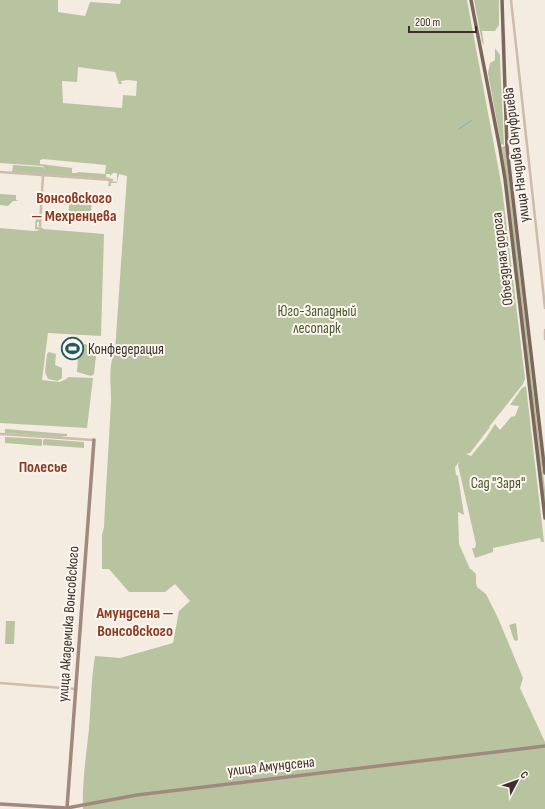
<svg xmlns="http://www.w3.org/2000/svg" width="545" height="809" font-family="'Sofia Sans Condensed',sans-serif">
	<rect width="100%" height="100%" fill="#f4ebe1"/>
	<path fill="#b8c4a0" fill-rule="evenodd" d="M0 0H58V12L85 16 90 2 120 4 121 0H467L502 188 525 379 523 384 489 427H490L470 453 466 454 471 456 486 438 495 424 500 430 511 417 515 416 519 406 510 405 522 388 526 386 544 542H541L540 538 493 548V552L475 558 472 548H475L476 544 458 465 460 461 455 467 456 475 458 476 464 515 458 512 459 544 470 569H471L476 574V583L477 587 486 594 498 618 523 678 520 688 545 742V809H83C82 782 86 756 89 729 91 705 91 680 95 656L120 658 173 643 179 611 190 601 175 584 165 592H129L109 569H102V535L104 527C106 485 109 442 111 400 111 384 108 366 115 351L127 176 119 174 117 183H111V186H108L109 181 117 182V173H113L110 176V174H106V177L110 178 109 179 12 172 13 165 43 167 46 171 43 166 0 163ZM78 67 115 72 119 84H122L121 81 128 80 137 81 136 96 123 95 122 108 63 103 62 81 77 82ZM43 159 106 165 105 174 78 172 77 173H72V168L40 164V160Z
		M474 0H499V25L495 31H482L484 45 482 42Z
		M495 48 500 55V59L504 145 501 144 488 73 490 63 495 60Z
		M505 146 545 490V510L502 147Z
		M0 194 16 195V200L19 201H13L8 206 0 205Z
		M60 197 91 200 92 201 90 219 89 220 59 218 58 211 69 212V205L58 204V198Z
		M36 217 39 218V222H37V227L43 228V229L104 234 101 336 48 333 42 380 60 382 68 378 67 377 93 378 87 428 0 423V228L34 231 41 230 35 229V227Z
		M85 344 97 347 94 374 91 376 77 372 78 355 81 354 82 345Z
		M49 352 56 354 55 365 62 368V378L58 381 48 379 45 372 47 354Z
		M5 429 67 434V436L60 437 5 433Z
		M5 437 42 439V446L5 443Z
		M44 439 84 442V448L43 445V441Z
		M6 621H15L14 644H5Z
		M516 623 518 640 516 641 514 640 509 625Z"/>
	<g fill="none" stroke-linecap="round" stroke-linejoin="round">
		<path stroke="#7fb0b2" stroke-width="1" d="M459 129 472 120"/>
		<path stroke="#cdbbac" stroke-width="2.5" d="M511 0 545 308
			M0 172 112 180
			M40 226 43 175
			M545 330V339
			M0 434 94 440
			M0 683 75 689"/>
		<path stroke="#a18a7d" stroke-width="3.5" d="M0 804 67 808 137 795 545 746
			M67 808 94 440"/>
		<path stroke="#7d675c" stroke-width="3.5" d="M471 0 500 149 505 179 545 518
			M502 0 507 148 545 473"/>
	</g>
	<defs>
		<symbol id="stadium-ring" viewBox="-11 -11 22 22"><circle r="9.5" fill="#fbf5ee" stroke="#1f5a5e" stroke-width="1.5"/><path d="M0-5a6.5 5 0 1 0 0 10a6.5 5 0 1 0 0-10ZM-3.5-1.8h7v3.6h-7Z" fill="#1f5a5e"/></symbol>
	</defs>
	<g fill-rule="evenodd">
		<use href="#stadium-ring" x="60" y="336" width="25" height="25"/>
	</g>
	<g text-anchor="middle" stroke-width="4" stroke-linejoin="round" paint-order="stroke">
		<g font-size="15" fill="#3b302b" stroke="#fbf5ee">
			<text transform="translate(516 155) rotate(-97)" y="5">улица Начдива Онуфриева</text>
			<text transform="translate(502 259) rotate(-97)" y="5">Объездная дорога</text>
			<text transform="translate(68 624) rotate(-86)" y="5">улица Академика Вонсовского</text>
			<text transform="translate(271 766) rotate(-6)" y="5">улица Амундсена</text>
		</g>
		<g font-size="15" fill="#4a5a2e" stroke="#fbf5ee">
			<text x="317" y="316">Юго-Западный<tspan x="317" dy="17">лесопарк</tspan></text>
			<text x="498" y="488">Сад "Заря"</text>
		</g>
		<g font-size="15" fill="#3b302b" stroke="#fbf5ee" text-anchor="start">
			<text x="88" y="354">Конфедерация</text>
		</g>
		<g font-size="16" font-weight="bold" fill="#8c3b22" stroke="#fbf5ee">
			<text x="74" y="203">Вонсовского<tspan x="74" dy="18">— Мехренцева</tspan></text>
			<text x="43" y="472">Полесье</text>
			<text x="135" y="618">Амундсена —<tspan x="135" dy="18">Вонсовского</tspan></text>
		</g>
	</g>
	<g transform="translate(517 781) rotate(49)" stroke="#fbf5ee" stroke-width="3" paint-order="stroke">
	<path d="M0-3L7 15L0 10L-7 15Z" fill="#3b302b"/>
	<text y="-6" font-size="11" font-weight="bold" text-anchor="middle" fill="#3b302b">С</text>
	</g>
	<path d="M409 26v6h67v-6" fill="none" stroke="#3b302b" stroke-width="2"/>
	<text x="415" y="26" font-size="12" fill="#3b302b" stroke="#fbf5ee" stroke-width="3" paint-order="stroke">200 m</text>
</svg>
